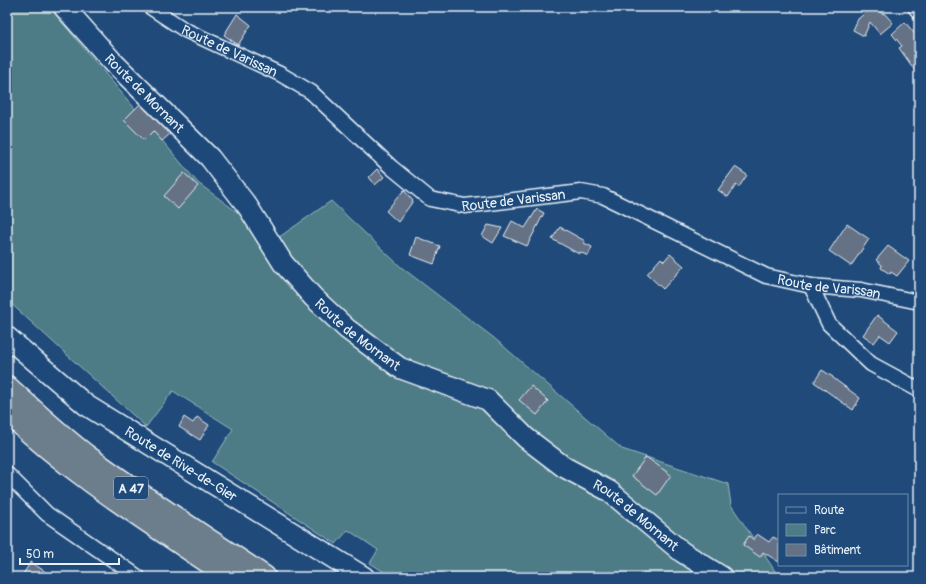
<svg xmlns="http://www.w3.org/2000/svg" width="926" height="584" font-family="Pangolin,sans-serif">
	<rect width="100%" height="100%" fill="#1f4a7a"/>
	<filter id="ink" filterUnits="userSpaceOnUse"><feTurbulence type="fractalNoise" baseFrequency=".025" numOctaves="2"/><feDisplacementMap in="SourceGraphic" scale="8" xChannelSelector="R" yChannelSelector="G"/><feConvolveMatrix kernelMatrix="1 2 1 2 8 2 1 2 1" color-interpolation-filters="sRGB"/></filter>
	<g filter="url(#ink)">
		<path fill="#4e7c86" stroke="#9bb6bf" d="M7 7H49L198 183 275 240 331 201 401 267 494 338 622 449 728 484 731 505 779 577H392L370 563 378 550 348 530 336 544 212 462 233 429 173 391 146 427 7 300Z"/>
		<path fill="#657184" stroke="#e8f1f8" d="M872 7H877L882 14 884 13 893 23 880 34 870 22 864 36 853 30 858 19Z
			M237 14 251 25 238 45 224 35Z
			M905 22 919 39V76L899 48 902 46 892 34Z
			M140 104 170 134 162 141 153 131 144 140 124 120Z
			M735 167 747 175 739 187 736 185 728 197 718 190Z
			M377 169 384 177 375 185 369 177Z
			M184 173 198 186 178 209 164 196Z
			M404 190 413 201 398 222 386 211Z
			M537 209 544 213 527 246 504 236 512 221 525 228Z
			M847 224 869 239 851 266 829 251Z
			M488 225 502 228 493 243 482 236Z
			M560 227 585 241 584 243 592 247 588 256 580 252 579 254 552 239Z
			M416 237 440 246 434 264 410 255Z
			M888 246 909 261 897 276 891 272 890 274 881 268 882 265 876 260Z
			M670 254 684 266 663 289 647 274 661 258 664 261Z
			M877 315 898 331 890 342 880 335 874 343 863 335Z
			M822 370 833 377V378L860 398 853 410 814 382Z
			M531 386 548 401 537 415 519 400Z
			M184 417 193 423 197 417 209 425 200 440 179 427Z
			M646 457 671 475 657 495 632 476Z
			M757 534 769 542 773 537 779 540V562L763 552 760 557 743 545 749 536 754 540Z
			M31 562 53 577H21Z"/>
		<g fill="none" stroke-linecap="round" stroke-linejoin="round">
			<defs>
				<g id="street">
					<path id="s1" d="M150 7 185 30 280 74 311 92 391 167 430 199 465 206 581 192 603 196 766 276 811 286 861 290 919 302"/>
					<path d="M915 7 919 12"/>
					<path d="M811 286 829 324 871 364 919 390"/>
					<path d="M7 474 47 514 138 577"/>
				</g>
				<g id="secondary">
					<path id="s2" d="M64 7 112 61 210 158 248 207 283 263 313 297 347 329 400 368 488 400 526 438 564 467 609 491 682 552 722 577"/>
					<path id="s3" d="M7 337 86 405 364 577"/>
				</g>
				<path id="highway" d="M7 387C32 410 58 434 85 455 143 498 204 537 264 577
					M7 411C74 476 155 525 231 577"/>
			</defs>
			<use href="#street" stroke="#e8f1f8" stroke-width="17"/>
			<use href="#secondary" stroke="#e8f1f8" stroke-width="23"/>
			<use href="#highway" stroke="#e8f1f8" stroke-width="25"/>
			<use href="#street" stroke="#1f4a7a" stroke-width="14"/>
			<use href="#secondary" stroke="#1f4a7a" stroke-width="20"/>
			<use href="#highway" stroke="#6c7d8b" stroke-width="22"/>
		</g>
	</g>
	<g text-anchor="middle" stroke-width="3" stroke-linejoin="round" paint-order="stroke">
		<rect fill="#1f4a7a" stroke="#acbfd2" stroke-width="1" x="114" y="477" width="34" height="22" rx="3"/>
		<g font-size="13" font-weight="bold" fill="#e8f1f8">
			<text x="131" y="493">A 47</text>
		</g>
		<g font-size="14" fill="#e8f1f8" stroke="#1f4a7a">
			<text dy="5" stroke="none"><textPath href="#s1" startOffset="91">Route de Varissan</textPath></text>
			<text dy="5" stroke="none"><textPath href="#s2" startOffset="118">Route de Mornant</textPath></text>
			<text dy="5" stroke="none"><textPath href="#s1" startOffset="427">Route de Varissan</textPath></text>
			<text dy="5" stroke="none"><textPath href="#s1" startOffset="763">Route de Varissan</textPath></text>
			<text dy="5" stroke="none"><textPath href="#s2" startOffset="442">Route de Mornant</textPath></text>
			<text dy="5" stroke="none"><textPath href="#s3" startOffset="216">Route de Rive-de-Gier</textPath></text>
			<text dy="5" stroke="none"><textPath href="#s2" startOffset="778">Route de Mornant</textPath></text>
		</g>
	</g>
	<rect width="926" height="584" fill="none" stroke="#1f4a7a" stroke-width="24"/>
	<rect x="12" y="12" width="902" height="560" fill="none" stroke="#e8f1f8" stroke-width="1.5" filter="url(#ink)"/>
	<rect x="778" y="494" width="130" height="72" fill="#1f4a7a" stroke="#6f8dac"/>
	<rect x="786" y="507" width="20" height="6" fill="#1f4a7a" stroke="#6f8dac"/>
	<text x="814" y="514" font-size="12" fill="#e8f1f8">Route</text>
	<rect x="786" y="524" width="20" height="12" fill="#4e7c86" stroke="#6f8dac"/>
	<text x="814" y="534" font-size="12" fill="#e8f1f8">Parc</text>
	<rect x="786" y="544" width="20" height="12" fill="#657184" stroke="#6f8dac"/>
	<text x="814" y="554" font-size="12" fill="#e8f1f8">Bâtiment</text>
	<path d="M20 558v6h99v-6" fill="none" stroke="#e8f1f8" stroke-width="2"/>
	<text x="26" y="558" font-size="12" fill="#e8f1f8" stroke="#1f4a7a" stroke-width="3" paint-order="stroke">50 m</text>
</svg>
